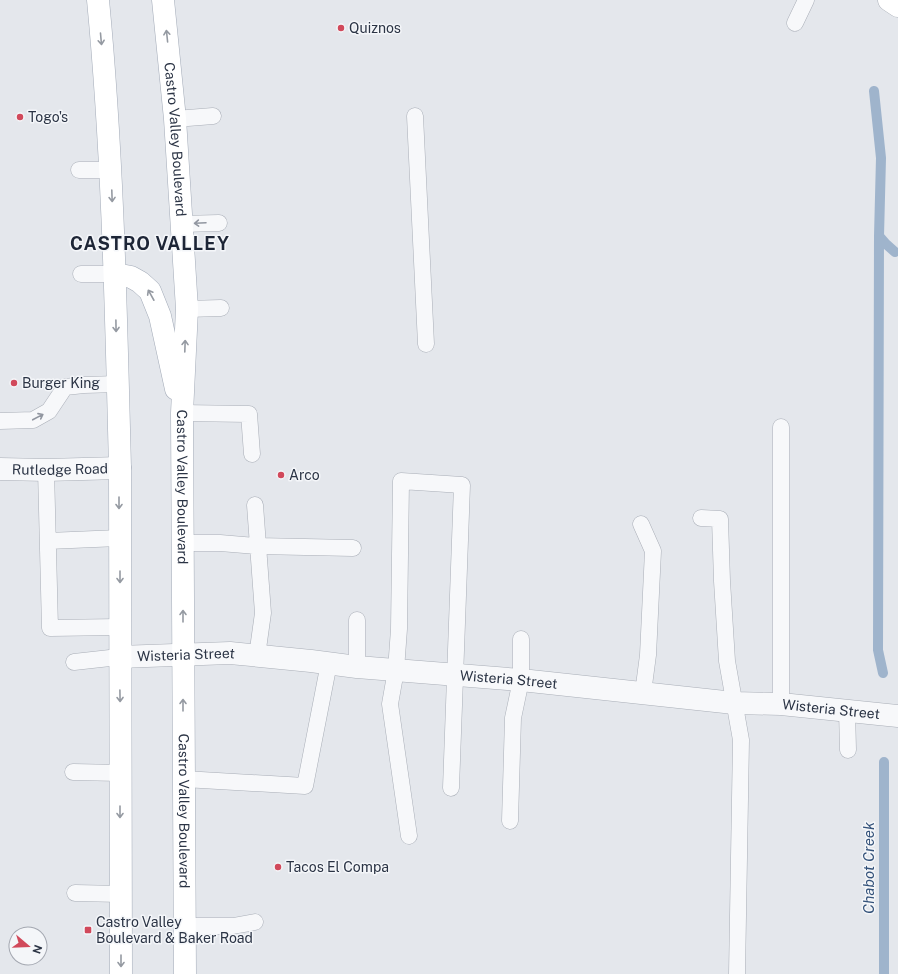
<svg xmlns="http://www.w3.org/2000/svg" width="898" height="974" font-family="'Public Sans',sans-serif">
	<rect width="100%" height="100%" fill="#e4e7ec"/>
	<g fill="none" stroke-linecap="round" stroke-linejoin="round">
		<path stroke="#9fb4cc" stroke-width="10" d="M874 91 881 158 879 236 878 650 883 673
			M879 236 886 244 895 252
			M884 762V974"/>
		<defs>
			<path id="lane" d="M795 23 806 0
				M415 116 426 344
				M175 119 213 116
				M79 170H111
				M181 224 219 223
				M81 274H115
				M187 309 221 308
				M182 413 249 414 252 454
				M0 421 33 420 49 411 65 387 84 385 118 384
				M46 470 50 628 119 627
				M255 505 263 613 257 656
				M701 518 720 519 722 581 727 661 741 740 737 974
				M641 524 653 551 648 655 643 693
				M48 541 119 538
				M183 543H220L257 546 353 548
				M357 620V667
				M74 662 119 657
				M781 704V427
				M847 710 848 750
				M73 772 120 773
				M184 779 305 786 329 663
				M510 821 513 718 521 680V639
				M409 836 390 704 396 670 399 629 401 481 462 485 451 788
				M75 893 121 894
				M184 926H233L255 922"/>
			<g id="street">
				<path id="s1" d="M0 469 46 470 120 468"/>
				<path id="s2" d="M119 657 230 653 311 661 357 667 521 680 734 703 781 704 898 716"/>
			</g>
			<path id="secondary" d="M889 0 898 6"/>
			<g id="primary">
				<path d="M98 0C113 156 116 312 120 468L121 974"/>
				<path id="s3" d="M163 0 175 119 187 309 182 413 185 974"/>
				<path d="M115 274 131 277 140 282 150 291 160 316 176 389"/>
			</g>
		</defs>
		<use href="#lane" stroke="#a9aeb7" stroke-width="17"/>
		<use href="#street" stroke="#a9aeb7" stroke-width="23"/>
		<use href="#secondary" stroke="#a9aeb7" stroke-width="23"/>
		<use href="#primary" stroke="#a3abb8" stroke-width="23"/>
		<use href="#lane" stroke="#f7f8fa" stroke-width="16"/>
		<use href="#street" stroke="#f7f8fa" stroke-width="22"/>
		<use href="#secondary" stroke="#fff" stroke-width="22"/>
		<use href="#primary" stroke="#fff" stroke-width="22"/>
	</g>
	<defs><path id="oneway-shaft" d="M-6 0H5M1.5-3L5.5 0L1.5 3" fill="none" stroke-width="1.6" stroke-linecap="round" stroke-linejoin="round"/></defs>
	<g stroke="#959aa2">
		<use href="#oneway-shaft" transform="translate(167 36) rotate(-96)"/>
		<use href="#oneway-shaft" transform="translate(101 39) rotate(85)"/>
		<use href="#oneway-shaft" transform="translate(112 196) rotate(88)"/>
		<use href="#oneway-shaft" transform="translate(151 295) rotate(-119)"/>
		<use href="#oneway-shaft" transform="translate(116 326) rotate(89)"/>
		<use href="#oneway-shaft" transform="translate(185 346) rotate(-88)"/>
		<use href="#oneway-shaft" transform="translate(119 503) rotate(90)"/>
		<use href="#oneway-shaft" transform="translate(120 577) rotate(90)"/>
		<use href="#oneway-shaft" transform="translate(183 616) rotate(-90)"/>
		<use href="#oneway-shaft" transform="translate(120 696) rotate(89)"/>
		<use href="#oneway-shaft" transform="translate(183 705) rotate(-90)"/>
		<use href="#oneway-shaft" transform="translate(120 812) rotate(90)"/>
		<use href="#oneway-shaft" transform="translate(121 961) rotate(90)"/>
	</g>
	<g stroke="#9196a0">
		<use href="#oneway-shaft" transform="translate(200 223) rotate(177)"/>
		<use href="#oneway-shaft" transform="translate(38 417) rotate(-28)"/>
	</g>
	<g fill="#d1495b" stroke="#f4f6f9" stroke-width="1.5">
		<circle cx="341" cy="28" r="4"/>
		<circle cx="20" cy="117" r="4"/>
		<circle cx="14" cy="383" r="4"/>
		<circle cx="281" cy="475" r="4"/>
		<circle cx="278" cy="867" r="4"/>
		<rect x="84" y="926" width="8" height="8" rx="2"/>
	</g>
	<g text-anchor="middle" stroke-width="3" stroke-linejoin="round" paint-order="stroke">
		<g font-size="14" fill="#2b3445" stroke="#f4f6f9" text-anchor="start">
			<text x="349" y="33">Quiznos</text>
			<text x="28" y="122">Togo's</text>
			<text x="22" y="388">Burger King</text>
			<text x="289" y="480">Arco</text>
			<text x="286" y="872">Tacos El Compa</text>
			<text x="96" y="927">Castro Valley<tspan x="96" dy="16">Boulevard &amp; Baker Road</tspan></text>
		</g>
		<g font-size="14" fill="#2b3445" stroke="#f4f6f9">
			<text dy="5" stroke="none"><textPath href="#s3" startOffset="140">Castro Valley Boulevard</textPath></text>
			<text dy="5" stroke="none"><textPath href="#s1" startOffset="60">Rutledge Road</textPath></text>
			<text dy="5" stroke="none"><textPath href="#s3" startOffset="488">Castro Valley Boulevard</textPath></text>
			<text dy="5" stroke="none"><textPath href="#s2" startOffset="67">Wisteria Street</textPath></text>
			<text dy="5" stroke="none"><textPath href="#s2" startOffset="391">Wisteria Street</textPath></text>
			<text dy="5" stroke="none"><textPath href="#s2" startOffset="715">Wisteria Street</textPath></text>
			<text dy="5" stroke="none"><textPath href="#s3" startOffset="812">Castro Valley Boulevard</textPath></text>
		</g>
		<g font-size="15" font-style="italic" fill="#34527a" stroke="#f4f6f9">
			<text transform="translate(869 868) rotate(-90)" y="5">Chabot Creek</text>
		</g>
		<g font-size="18" font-weight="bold" letter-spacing="1" fill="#1d2536" stroke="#f4f6f9">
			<text x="150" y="250">CASTRO VALLEY</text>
		</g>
	</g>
	<g transform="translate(28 946) rotate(109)"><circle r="19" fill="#f4f6f9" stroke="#a4a8b1"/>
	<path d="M0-3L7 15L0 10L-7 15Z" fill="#d1495b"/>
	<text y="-6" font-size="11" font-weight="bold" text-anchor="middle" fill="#2b3445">N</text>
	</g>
</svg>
